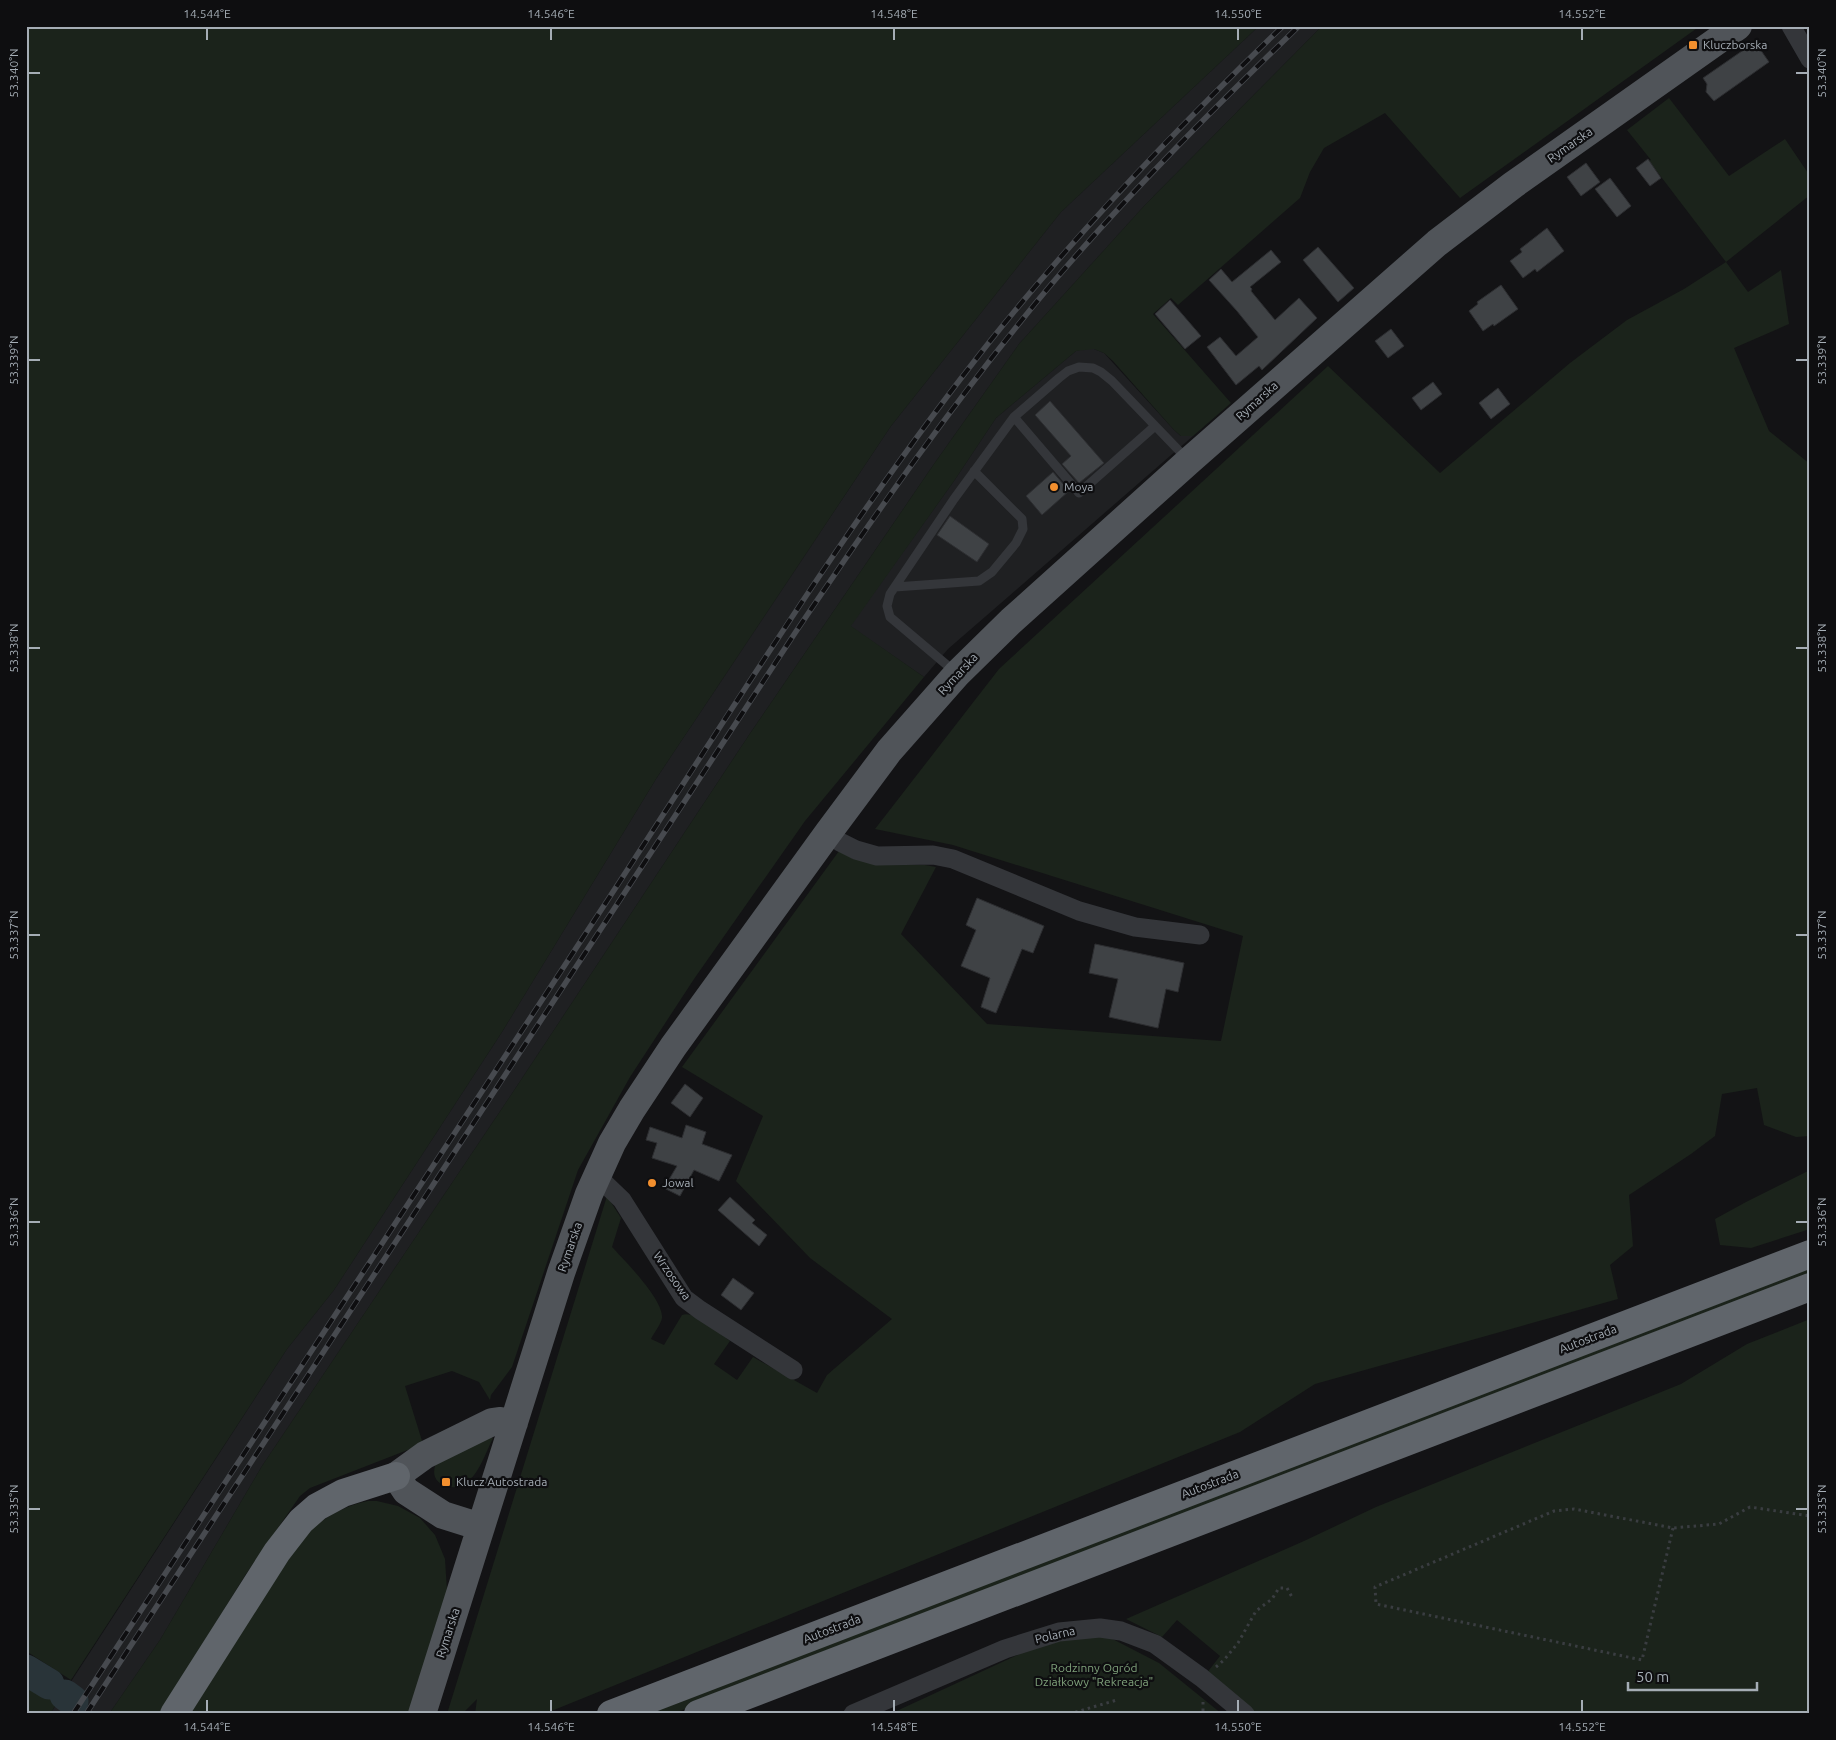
<svg xmlns="http://www.w3.org/2000/svg" width="1836" height="1740" font-family="Ubuntu,sans-serif">
	<rect width="100%" height="100%" fill="#131315"/>
	<path fill="#1f2022" d="M1259 26H1322L1145 205 1019 344 934 464 749 735 511 1095 262 1466 160 1640 109 1714H50L287 1349 334 1290 502 1032 656 779 891 426 1061 212Z
		M1084 349H1094L1104 353 1174 430 1181 436H1193L948 649 924 677 850 626 954 481 996 418 1076 351Z"/>
	<path fill="#1b231b" d="M26 26H1259L1061 212 891 426 656 779 502 1032 334 1290 287 1349 71 1680 26 1651Z
		M1322 26H1700L1460 198 1385 113 1324 148 1310 172 1300 198 1178 305 1171 298 1153 314 1231 403 1193 436H1181L1174 430 1113 361 1104 353 1094 349 1076 351 996 418 954 481 851 626 924 677 805 821 694 979 630 1077 578 1170 512 1367 491 1395 490 1400 479 1382 452 1371 405 1386 423 1444 310 1488 300 1496 246 1574 159 1714H109L160 1640 262 1466 511 1095 749 735 934 464 1019 344 1145 205Z
		M1669 98 1729 176 1785 139 1810 176V195L1726 262 1748 292 1781 270 1789 324 1734 348 1769 431 1810 464V1136L1796 1137 1764 1125 1757 1088 1722 1094 1715 1136 1691 1154 1629 1195 1633 1246 1610 1265 1618 1299 1315 1384 1240 1432 544 1714H475L477 1699 462 1714H447L607 1196 621 1218 612 1247C624 1260 664 1300 662 1318 661 1324 654 1333 651 1339L664 1345 682 1315C695 1310 719 1333 730 1341L714 1364 737 1380 753 1357 817 1393 827 1375 892 1319 810 1258 736 1181 763 1116 682 1067 839 851 881 865H925L936 867 901 934 987 1024 1221 1041 1243 936 953 845 875 829 999 669 1328 366 1440 473 1570 363 1627 320 1684 289 1726 262 1649 161 1651 160 1627 130Z
		M1810 1170V1229L1751 1248 1720 1245 1715 1219 1746 1202Z
		M1810 1264V1278L672 1714H637Z
		M1810 1319V1714H1256L1206 1674 1220 1656 1177 1620 1162 1637 1126 1619 1304 1541 1376 1507 1681 1384 1747 1344Z
		M489 1436 493 1438C486 1452 480 1471 468 1482 460 1490 440 1489 435 1477 433 1472 435 1466 436 1461Z
		M368 1501H377L398 1506 420 1518 435 1535 445 1559 447 1591 412 1714H186L298 1540C320 1521 339 1507 368 1501Z
		M1101 1633 1159 1663 1222 1714H890L1039 1645Z
		M26 1676 60 1698 50 1714H26Z"/>
	<g fill="none" stroke-linecap="round" stroke-linejoin="round">
		<path stroke="#293439" stroke-width="31" d="M26 1670 49 1684
			M65 1695 73 1701"/>
	</g>
	<path fill="#3f4245" stroke="#2d2e31" d="M1755 42 1769 62 1714 101 1706 92 1707 84 1703 78Z
		M1648 159 1661 178 1650 186 1636 168Z
		M1586 163 1600 182 1581 196 1567 177Z
		M1610 178 1631 206 1617 217 1595 189Z
		M1547 228 1564 251 1537 272 1535 269 1523 278 1510 261 1522 252 1520 249Z
		M1318 247 1354 288 1338 302 1303 260Z
		M1271 250 1281 262 1250 287 1252 289 1251 291 1275 320 1299 298 1317 318 1262 370 1259 366 1236 385 1207 347 1220 337 1236 356 1258 337 1237 311 1209 280 1221 269 1232 282Z
		M1501 285 1518 309 1494 326 1493 324 1483 331 1469 311 1478 304 1477 302Z
		M1170 300 1201 336 1185 349 1155 314Z
		M1391 329 1404 346 1388 358 1375 341Z
		M1433 382 1442 394 1421 410 1412 398Z
		M1498 388 1510 404 1491 419 1479 403Z
		M1050 401 1104 463 1079 483 1062 464 1071 456 1035 415Z
		M1053 472 1069 491 1042 515 1026 496Z
		M950 516 989 544 977 562 937 535Z
		M977 898 1044 926 1033 953 1022 949 996 1013 981 1007 990 978 961 966 976 930 966 925Z
		M1095 944 1184 963 1178 992 1166 989 1158 1028 1109 1017 1118 979 1089 973Z
		M685 1084 703 1098 690 1117 671 1103Z
		M686 1125 706 1132 702 1144 732 1155 719 1181 694 1170 680 1196 664 1188 677 1166 652 1158 657 1143 646 1140 650 1127 682 1138Z
		M730 1197 755 1220 752 1223 767 1235 759 1246 718 1210Z
		M733 1278 754 1293 741 1310 721 1295Z"/>
	<g fill="none" stroke-linecap="round" stroke-linejoin="round">
		<path stroke="#3a3d41" stroke-width="3" stroke-dasharray="2.5 4" stroke-linecap="butt" d="M1673 1528 1642 1660 1376 1604 1375 1587 1554 1511 1574 1509 1673 1528 1719 1524 1750 1507 1810 1516
			M1216 1667 1224 1660 1238 1643 1256 1611 1272 1599 1279 1588H1287L1293 1599
			M1203 1702V1714
			M1069 1714 1117 1700"/>
		<path stroke="#34363a" stroke-width="9" d="M1014 417 1079 493 1155 426
			M895 587 979 581 992 572 1016 543 1023 529 1022 519 974 471
			M954 671 890 617 887 606 890 594 954 499 1014 417 1059 378 1068 371 1079 367 1093 368 1101 372 1112 381 1187 459"/>
		<path stroke="#34363a" stroke-width="19" d="M1791 26 1810 59
			M828 833 840 842 856 850 877 856 933 855 953 859 1079 911 1135 927 1200 935
			M597 1176 622 1200 684 1298 700 1310 793 1370
			M853 1714 1005 1649 1059 1632 1100 1628 1121 1631 1155 1644 1202 1678 1245 1714"/>
		<path stroke="#505459" stroke-width="28" d="M481 1527 443 1515 406 1491 396 1476 425 1455 492 1422 499 1421 514 1423
			M422 1714 561 1273 589 1194 612 1143 632 1109 673 1047 828 833 889 751 957 674 1011 621 1189 461 1437 243 1513 185 1738 26"/>
		<path stroke="#60656b" stroke-width="28" d="M174 1714 277 1552 301 1521 317 1507 343 1493 396 1476
			M611 1714 1810 1254
			M698 1714 1810 1287"/>
		<defs>
			<path id="rail" d="M73 1714C251 1443 429 1172 607 901 731 712 850 517 991 340 1081 228 1180 125 1283 26
				M86 1714 795 633C875 514 957 397 1049 287 1127 195 1212 110 1299 26"/>
		</defs>
		<use href="#rail" stroke="#474a4f" stroke-width="5.5"/>
		<use href="#rail" stroke="#0e0e10" stroke-width="4" stroke-dasharray="11" stroke-linecap="butt"/>
	</g>
	<path fill="none" stroke="#a5adb5" stroke-width="2" d="M207 28V40M551 28V40M894 28V40M1238 28V40M1582 28V40M28 73H40M1796 73H1808M28 360H40M1796 360H1808M28 648H40M1796 648H1808M28 935H40M1796 935H1808M28 1222H40M1796 1222H1808M28 1509H40M1796 1509H1808M207 1700V1712M551 1700V1712M894 1700V1712M1238 1700V1712M1582 1700V1712"/>
	<g fill="#f28f2e" stroke="#0e0e10" stroke-width="2">
		<rect x="1688" y="40" width="10" height="10" rx="2.5"/>
		<circle cx="1054" cy="487" r="5"/>
		<circle cx="652" cy="1183" r="5"/>
		<rect x="441" y="1477" width="10" height="10" rx="2.5"/>
	</g>
	<g text-anchor="middle" stroke-width="4.5" stroke-linejoin="round" paint-order="stroke">
		<g font-size="12" fill="#a5adb5" stroke="#0e0e10" text-anchor="start">
			<text x="1703" y="49">Kluczborska</text>
			<text x="1064" y="491">Moya</text>
			<text x="662" y="1187">Jowal</text>
			<text x="456" y="1486">Klucz Autostrada</text>
		</g>
		<g font-size="12" fill="#a5adb5" stroke="#0e0e10">
			<text transform="translate(1570 145) rotate(-35)" y="4">Rymarska</text>
			<text transform="translate(1257 401) rotate(-42)" y="4">Rymarska</text>
			<text transform="translate(958 674) rotate(-47)" y="4">Rymarska</text>
			<text transform="translate(570 1247) rotate(-71)" y="4">Rymarska</text>
			<text transform="translate(672 1276) rotate(55)" y="4">Wrzosowa</text>
			<text transform="translate(1588 1339) rotate(-21)" y="4">Autostrada</text>
			<text transform="translate(1210 1484) rotate(-21)" y="4">Autostrada</text>
			<text transform="translate(832 1629) rotate(-21)" y="4">Autostrada</text>
			<text transform="translate(448 1633) rotate(-72)" y="4">Rymarska</text>
			<text transform="translate(1055 1635) rotate(-13)" y="4">Polarna</text>
		</g>
		<g font-size="12" fill="#7fa17b" stroke="#0e0e10">
			<text x="1094" y="1672">Rodzinny Ogród<tspan x="1094" dy="14">Działkowy "Rekreacja"</tspan></text>
		</g>
	</g>
	<rect width="1836" height="1740" fill="none" stroke="#0e0e10" stroke-width="55"/>
	<path d="M1628 1682v8h129v-8" fill="none" stroke="#a5adb5" stroke-width="2.5"/>
	<text x="1636" y="1682" font-size="15" fill="#a5adb5" stroke="#0e0e10" stroke-width="4" paint-order="stroke">50 m</text>
	<rect x="28" y="28" width="1780" height="1684" fill="none" stroke="#a5adb5" stroke-width="2"/>
	<g font-size="12" text-anchor="middle" fill="#a5adb5">
		<text x="207" y="18">14.544°E</text>
		<text x="551" y="18">14.546°E</text>
		<text x="894" y="18">14.548°E</text>
		<text x="1238" y="18">14.550°E</text>
		<text x="1582" y="18">14.552°E</text>
		<text transform="translate(14 73) rotate(-90)" y="4">53.340°N</text>
		<text transform="translate(1822 73) rotate(-90)" y="4">53.340°N</text>
		<text transform="translate(14 360) rotate(-90)" y="4">53.339°N</text>
		<text transform="translate(1822 360) rotate(-90)" y="4">53.339°N</text>
		<text transform="translate(14 648) rotate(-90)" y="4">53.338°N</text>
		<text transform="translate(1822 648) rotate(-90)" y="4">53.338°N</text>
		<text transform="translate(14 935) rotate(-90)" y="4">53.337°N</text>
		<text transform="translate(1822 935) rotate(-90)" y="4">53.337°N</text>
		<text transform="translate(14 1222) rotate(-90)" y="4">53.336°N</text>
		<text transform="translate(1822 1222) rotate(-90)" y="4">53.336°N</text>
		<text transform="translate(14 1509) rotate(-90)" y="4">53.335°N</text>
		<text transform="translate(1822 1509) rotate(-90)" y="4">53.335°N</text>
		<text x="207" y="1731">14.544°E</text>
		<text x="551" y="1731">14.546°E</text>
		<text x="894" y="1731">14.548°E</text>
		<text x="1238" y="1731">14.550°E</text>
		<text x="1582" y="1731">14.552°E</text>
	</g>
</svg>
